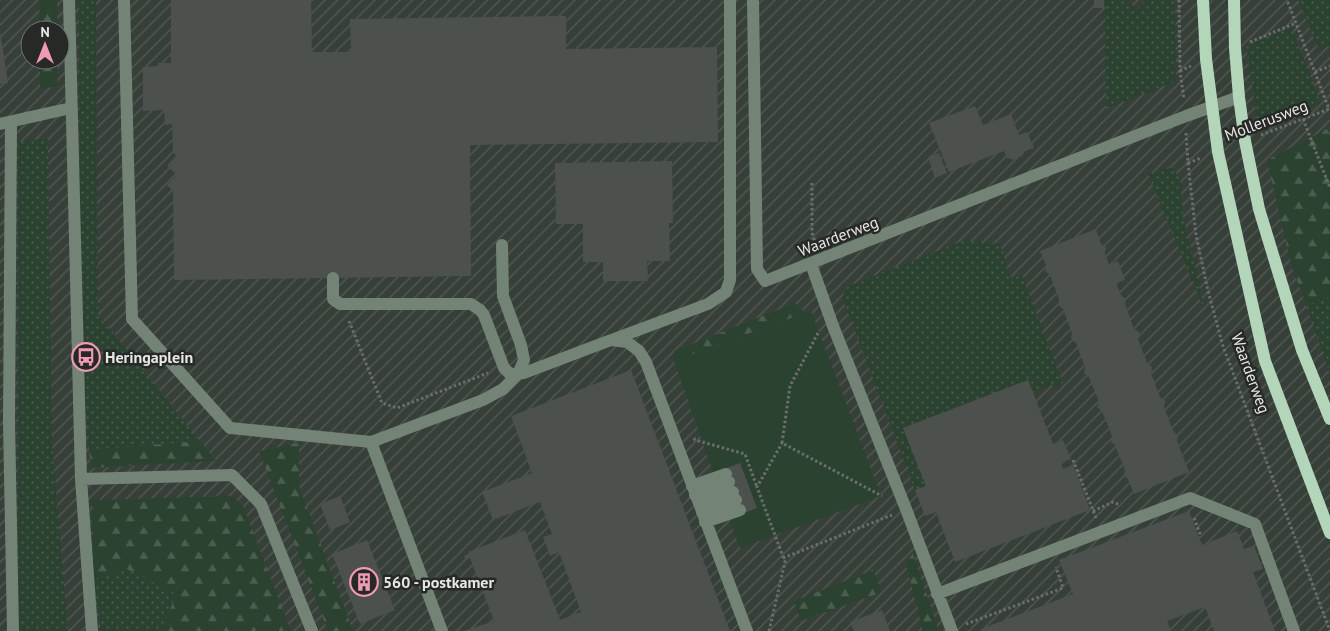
<svg xmlns="http://www.w3.org/2000/svg" width="1330" height="631" font-family="'PT Sans',sans-serif">
	<defs>
		<pattern id="industrial-furrows" width="10" height="10" patternUnits="userSpaceOnUse" patternTransform="scale(1.25)"><rect width="10" height="10" fill="#373f39"/><path d="M-1 1l2-2M0 10L10 0M9 11l2-2" fill="none" stroke="#545b56"/></pattern>
		<pattern id="grass-dots" width="8" height="8" patternUnits="userSpaceOnUse" patternTransform="scale(1.25)"><rect width="8" height="8" fill="#2c4231"/><path d="M2 2h.1M6 6h.1" fill="none" stroke="#4b5d4f" stroke-width="1.8" stroke-linecap="round"/></pattern>
		<pattern id="forest-firs" width="22" height="20" patternUnits="userSpaceOnUse" patternTransform="scale(1.25)"><rect width="22" height="20" fill="#2c4231"/><path d="M5 1l3.5 6h-7zM16 11l3.5 6h-7z" fill="#4b5d4f"/></pattern>
	</defs>
	<rect width="100%" height="100%" fill="#2f3330"/>
	<path fill="url(#industrial-furrows)" fill-rule="evenodd" d="M0 0H1330V631H0ZM30 30H60V60H30Z"/>
	<path fill="url(#grass-dots)" d="M79 0H96L98 314 200 441 89 450 82 377 80 276Z
		M1105 0H1128L1136 10 1145 0H1175L1176 81 1106 109Z
		M1298 0H1330V46L1320 50 1314 39Z
		M1292 27 1321 104 1258 126 1246 45Z
		M48 138 52 442 68 631H18V142Z
		M1169 167 1180 177 1183 218 1194 260 1204 309 1148 174Z
		M965 240 1000 244 1011 278 1022 275 1063 384 1054 388 1052 384 1034 392 1028 380 903 428 925 486 915 490 842 297 848 286Z
		M1330 297V374L1306 305Z
		M127 569 176 594 162 631H101L94 579Z"/>
	<path fill="url(#forest-firs)" d="M39 0H57V30H40Z
		M40 60H57V87L40 88Z
		M1327 129 1330 138V297L1306 305 1291 264 1267 160Z
		M795 303 805 313 674 361V351Z
		M200 441 216 461 91 468 89 450Z
		M299 443V486L353 631H328L259 451Z
		M233 496 244 508 291 631H162L176 594 127 569 94 579 91 500Z
		M912 552 939 631H923L906 564Z
		M873 570 882 592 801 621 794 601Z"/>
	<path fill="#2c4231" d="M811 311 881 496 740 548 674 361Z"/>
	<path fill="#4d514e" d="M171 0H311L312 52H351L350 19 566 16V49L717 47 718 142 470 145 471 276 174 280 173 191 167 185 177 175 167 166 176 156 173 152 172 124 165 125 164 110 143 111V67L158 66V63H171Z
		M1094 0H1104V8H1094Z
		M0 31 8 83 0 84Z
		M975 106 983 125 1011 114 1019 135 1027 132 1034 148 1025 151 1022 156 1013 160 1006 157 1004 151 949 172 929 123Z
		M939 153 947 173 935 178 928 157Z
		M672 161 673 223H669L670 261H647L648 281H603V262H583V224H556L555 163Z
		M1096 229 1101 244 1106 247 1105 253 1109 265 1118 261 1125 280 1116 283 1121 295 1126 299 1125 304 1134 329 1139 332 1138 339 1147 363 1152 367 1151 373 1160 397 1165 401 1164 407 1173 431 1178 436 1177 441 1189 472 1134 494 1128 479 1124 475 1125 470 1115 445 1111 442 1112 436 1102 411 1097 407 1099 402 1089 377 1084 373 1085 367 1076 343 1071 338 1072 333 1063 309 1058 305 1059 299 1050 275 1045 271 1046 265 1040 251Z
		M631 370 730 631H464L494 621 470 558 466 560 464 556 469 554 468 552 525 530 560 620 581 612 559 552 550 556 543 537 552 534 540 502 493 520 482 492 532 473 511 416Z
		M1028 380 1053 444 1063 440 1071 459 1061 463 1063 469 1073 465 1090 510 955 562 936 512 925 516 915 490 926 486 903 428Z
		M740 463 757 508 741 514 724 469Z
		M340 496 350 522 330 530 320 504Z
		M1189 511 1202 545 1237 531 1244 549 1254 546 1263 569 1253 572 1275 631H1214L1205 607 1167 621 1171 631H982L981 629 1073 594 1059 560Z
		M367 540 395 610 360 624 332 554Z
		M882 610 890 631H854L850 622Z"/>
	<g fill="none" stroke-linecap="round" stroke-linejoin="round">
		<path stroke="#6b6e6c" stroke-width="3" stroke-dasharray="2.5 2.5" stroke-linecap="butt" d="M1179 0 1180 71 1184 99
			M1250 42 1296 23
			M1180 71 1191 66
			M1315 72 1330 66
			M1303 119 1330 188
			M1186 133 1188 163 1196 235 1208 291 1223 346 1330 631
			M1261 135 1329 109 1287 0
			M1188 163 1201 158
			M812 183V233L816 244
			M349 321 382 403 397 408 488 373
			M818 333 790 386 782 443 882 496
			M694 438 695 440 745 454 757 487
			M1073 460 1096 518
			M1093 511 1113 502 1120 505
			M1194 518 1201 536
			M783 558 892 515
			M966 624 1063 588 1056 567
			M769 631 785 562 757 487 782 443"/>
		<path stroke="#738476" stroke-width="12" d="M69 0 81 479 92 631
			M124 0 132 319 230 428 371 442 442 631
			M753 0 757 269 765 281 1186 116 1239 97
			M11 122 9 422 13 631
			M0 124 71 108
			M811 264 833 326 906 509 952 631
			M333 278V299L340 304H471L480 310 484 315 504 368 510 374 524 373 611 340 627 342 639 351 646 362 747 631
			M614 339 708 304 726 292 730 280V0
			M371 442 483 400 503 389 518 374 524 360 521 345 503 296 502 245
			M81 479 232 475 261 504 312 631
			M692 486 726 474
			M695 495 729 482
			M702 503 733 492
			M702 512 736 500
			M705 522 740 510
			M937 594 1190 498 1255 524 1294 631"/>
		<path stroke="#b3d6ba" stroke-width="12" d="M1203 0 1206 59 1218 152 1265 361 1330 533
			M1234 0 1235 48 1239 97 1245 141 1259 209 1302 350 1330 419"/>
	</g>
	<defs>
		<symbol id="bus-ring" viewBox="-11 -11 22 22"><circle r="9.5" fill="#262926" stroke="#f19ab3" stroke-width="1.5"/><path d="M-5-6H5V4H4V6H2V4H-2V6H-4V4H-5ZM-3.5-4V0h7V-4ZM-3.5 1.2v1.5H-2V1.2ZM2 1.2v1.5H3.5V1.2Z" fill="#f19ab3"/></symbol>
		<symbol id="building-ring" viewBox="-11 -11 22 22"><circle r="9.5" fill="#262926" stroke="#f19ab3" stroke-width="1.5"/><path d="M-4-6H4V6H1V3H-1V6H-4ZM-2.5-4.3h1.7v1.8h-1.7ZM.8-4.3h1.7v1.8H.8ZM-2.5-1h1.7V.8h-1.7ZM.8-1h1.7V.8H.8Z" fill="#f19ab3"/></symbol>
	</defs>
	<g fill-rule="evenodd">
		<use href="#bus-ring" x="70" y="341" width="32" height="32"/>
		<use href="#building-ring" x="348" y="566" width="32" height="32"/>
	</g>
	<g text-anchor="middle" stroke-width="5" stroke-linejoin="round" paint-order="stroke">
		<g font-size="16" fill="#e6e8e6" stroke="#262926">
			<text transform="translate(1266 120) rotate(-21)" y="6">Mollerusweg</text>
			<text transform="translate(838 236) rotate(-21)" y="6">Waarderweg</text>
			<text transform="translate(1251 373) rotate(70)" y="6">Waarderweg</text>
		</g>
		<g font-size="16" font-weight="bold" fill="#e6e8e6" stroke="#262926" text-anchor="start">
			<text x="105" y="363">Heringaplein</text>
			<text x="383" y="588">560 - postkamer</text>
		</g>
	</g>
	<g transform="translate(45 45)"><circle r="24" fill="#262926" stroke="#737573"/>
	<path d="M0-4L9 19L0 12L-9 19Z" fill="#f19ab3"/>
	<text y="-8" font-size="14" font-weight="bold" text-anchor="middle" fill="#e6e8e6">N</text>
	</g>
</svg>
